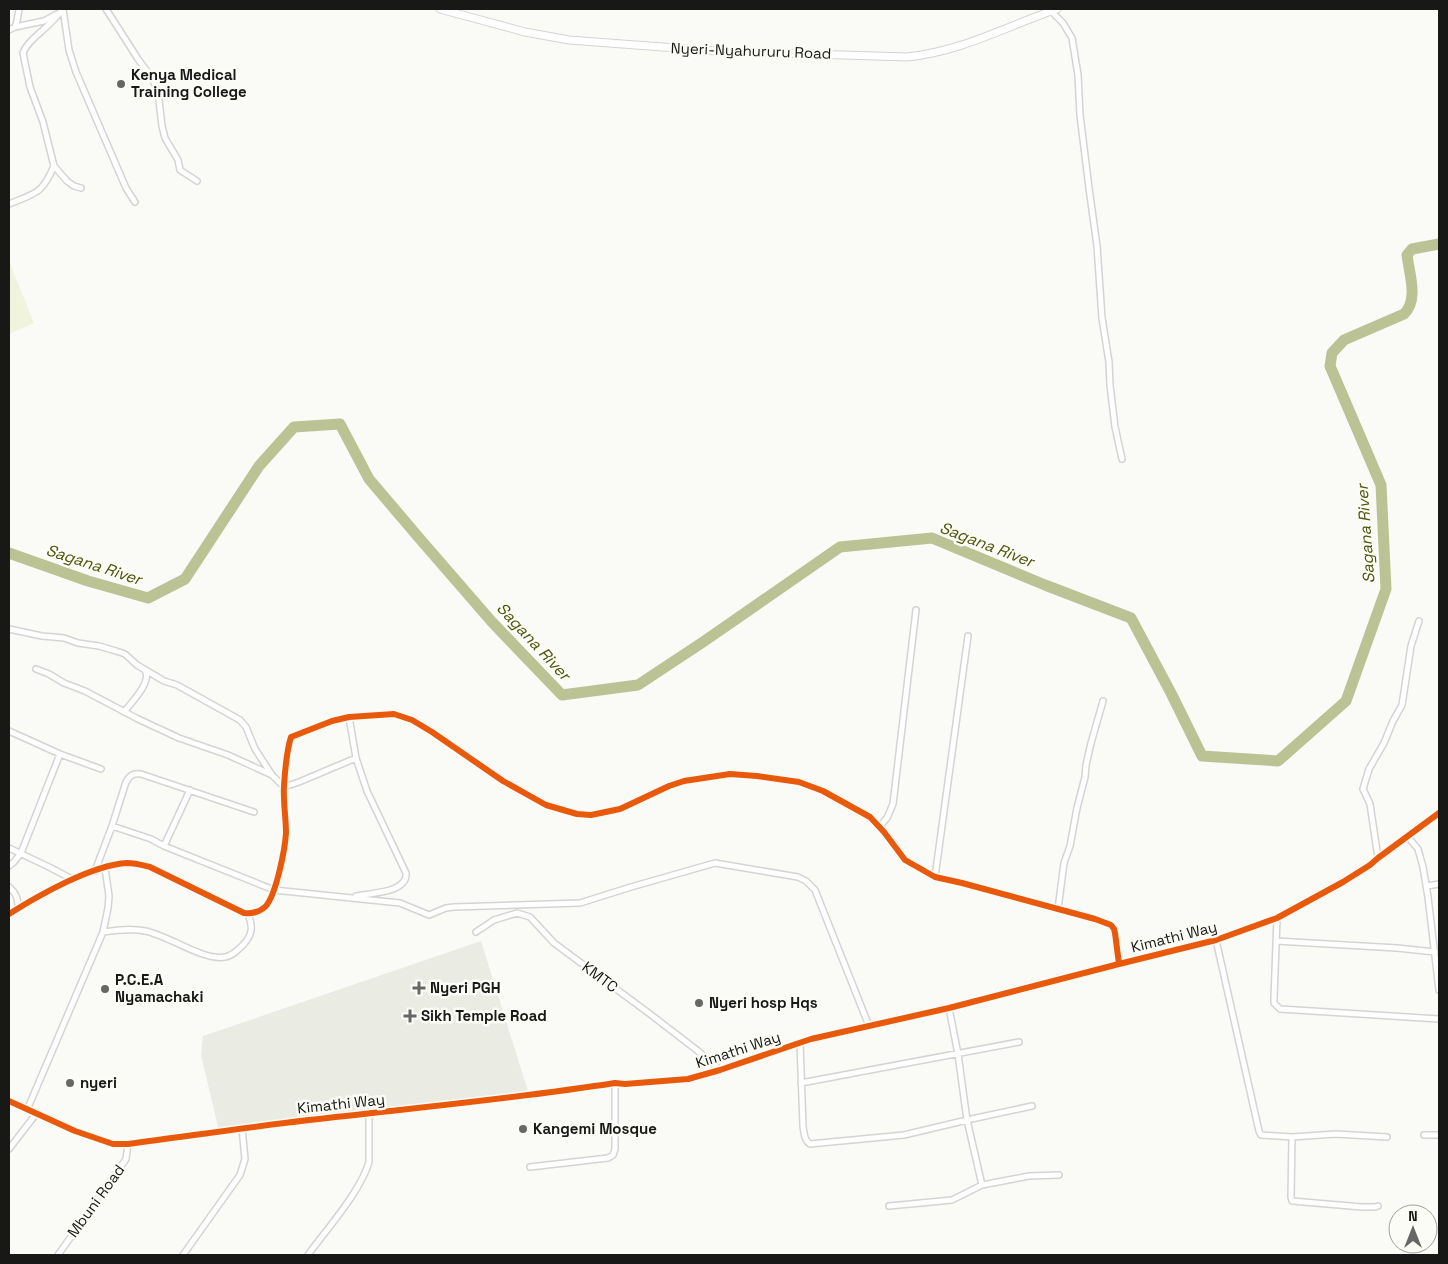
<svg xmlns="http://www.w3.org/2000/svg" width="1448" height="1264" font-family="'Space Grotesk',sans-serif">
	<rect width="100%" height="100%" fill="#fafbf7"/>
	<path fill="#eaece3" d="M481 941 528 1091 219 1131 201 1055 203 1036Z"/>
	<path fill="#f0f4dc" d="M9 261 34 323 9 334Z"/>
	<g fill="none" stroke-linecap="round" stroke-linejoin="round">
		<path stroke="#bbc294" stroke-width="11" d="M9 553 88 581 148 598 185 579 259 466 294 427 340 424 369 479 420 539 492 622 562 695 638 685 703 642 840 547 932 538 1045 585 1131 618 1171 693 1202 756 1278 761 1346 701 1386 589 1381 485 1330 366 1332 353 1344 340 1404 314C1419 300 1409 273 1407 255L1412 249 1439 244"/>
		<defs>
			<path id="street" d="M62 9C53 26 29 37 23 53L30 87 43 122 54 166 67 181 74 186 81 188
				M63 9 69 50 76 72 126 188 135 202
				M106 9 138 59 152 78 158 92 162 126 165 138 178 160 180 170 197 181
				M1051 11 1063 23 1072 38 1078 75 1080 115 1089 188 1097 246 1102 318 1109 362 1110 385 1115 427 1122 459
				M15 27 17 21 19 9
				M9 30 15 27 44 21 57 14
				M9 204C36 193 42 194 54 166
				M9 629 42 636 64 638 78 643 99 646 116 651 125 654 137 665 164 681 177 685 240 720 246 727 255 749 272 775
				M36 669 49 674 64 683 85 691 138 719 179 738 228 755 272 775 284 787 299 782 356 758
				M124 712C132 702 152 682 145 670
				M349 717 356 758 367 791 406 873C408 893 370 893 356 896
				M9 731 60 754 101 769
				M112 826 151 839 164 846 274 890 400 903 429 915 446 908 454 907 580 903 631 887 715 863 798 877 806 881 815 890 869 1026
				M879 827 887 818 893 804 916 610
				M1408 837 1418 849 1423 867 1428 897 1439 990
				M164 846 190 790
				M9 848 49 867 72 879
				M1378 858 1370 804 1363 789 1369 769 1384 743 1393 721 1402 705 1411 646 1419 621
				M9 866 14 862 21 853 60 754
				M95 871 112 826 126 782C130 775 133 773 141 774L254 812
				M935 877 968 636
				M1427 886 1439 884
				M9 887C16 893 18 898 18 908
				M1058 909 1064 863 1070 846 1077 808 1085 777 1086 765 1091 743 1103 701
				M9 914C39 895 92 865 127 863 135 863 142 865 150 867L244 913C252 914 259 912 265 907 276 896 285 849 286 833 286 817 283 802 284 786 285 770 286 753 291 737L332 721 349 717 394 714 412 720 432 732 503 781 546 805 577 814 591 815 620 809 669 786 684 781 730 774 757 776 799 782 823 791 870 817 884 832 905 860 935 877 962 883 1095 919 1111 925 1114 929 1115 933 1119 964
				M1277 918 1274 998V1003L1280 1009 1439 1019
				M103 932C117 930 132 928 145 931 168 935 203 961 225 957 232 956 238 950 243 945 253 934 253 927 248 914
				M476 932 494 920 517 913 530 917 554 943 650 1014 698 1051 720 1070
				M1216 940 1259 1131 1261 1135 1292 1137 1336 1134 1387 1137
				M1276 941 1397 948 1435 952
				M800 1043 803 1126C804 1133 804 1140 810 1144L904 1135 967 1120 958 1054 949 1008
				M801 1083 1019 1042
				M9 1101 75 1131 113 1144H128C189 1136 249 1127 309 1120 412 1108 513 1099 615 1083L625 1084 688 1079 720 1070 811 1039 949 1008 1119 964 1216 940 1277 918 1343 882 1370 865 1378 858 1439 813
				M27 1110 103 932 108 908 109 896 105 868
				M1424 1135H1439
				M1292 1137 1291 1197 1292 1201 1362 1207H1375L1378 1206
				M9 1149 36 1114
				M530 1167 608 1158 613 1155 615 1149V1083
				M982 1185 967 1120 1032 1106
				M889 1206 952 1200 982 1185 1029 1176 1059 1175
				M58 1255 126 1159 128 1144
				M183 1255 240 1175 245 1159 242 1128
				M308 1255C326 1230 361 1191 369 1162V1114"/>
			<path id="secondary" d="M440 9 525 32 569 40 716 51 907 57C960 52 1007 26 1057 9"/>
		</defs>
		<use href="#street" stroke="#d4d5d2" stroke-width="8"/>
		<use href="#secondary" stroke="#d4d5d2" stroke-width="9"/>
		<use href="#street" stroke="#fefefe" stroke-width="5"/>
		<use href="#secondary" stroke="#fefefe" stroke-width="7"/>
		<defs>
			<path id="cycleway" d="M9 914C39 895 92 865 127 863 135 863 142 865 150 867L244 913C252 914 259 912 265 907 276 896 285 849 286 833 286 817 283 802 284 786 285 770 286 753 291 737L332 721 349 717 394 714 412 720 432 732 503 781 546 805 577 814 591 815 620 809 669 786 684 781 730 774 757 776 799 782 823 791 870 817 884 832 905 860 935 877 962 883 1095 919 1111 925 1114 929 1115 933 1119 964
				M9 1101 75 1131 113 1144H128C189 1136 249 1127 309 1120 412 1108 513 1099 615 1083L625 1084 688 1079 720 1070 811 1039 949 1008 1119 964 1216 940 1277 918 1343 882 1370 865 1378 858 1439 813"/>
		</defs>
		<use href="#cycleway" stroke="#fbfcf6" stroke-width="9"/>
		<use href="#cycleway" stroke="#e8590c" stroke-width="6"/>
	</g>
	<g fill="#676765" stroke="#fbfcf6" stroke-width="2">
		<circle cx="121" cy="84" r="5"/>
		<path d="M416.5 980.5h5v5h5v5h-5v5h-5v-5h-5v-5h5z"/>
		<circle cx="105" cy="989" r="5"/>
		<circle cx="699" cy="1003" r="5"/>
		<path d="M407.5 1008.5h5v5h5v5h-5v5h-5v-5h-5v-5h5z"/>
		<circle cx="70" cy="1083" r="5"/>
		<circle cx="523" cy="1129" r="5"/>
	</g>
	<g text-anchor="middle" stroke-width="5" stroke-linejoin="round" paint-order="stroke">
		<g font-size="15" fill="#181816" stroke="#fbfcf6">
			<text transform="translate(751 51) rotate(2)" y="5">Nyeri-Nyahururu Road</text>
			<text transform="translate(1174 937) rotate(-14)" y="5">Kimathi Way</text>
			<text transform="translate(600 977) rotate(37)" y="5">KMTC</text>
			<text transform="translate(738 1050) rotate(-18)" y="5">Kimathi Way</text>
			<text transform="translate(341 1104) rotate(-6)" y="5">Kimathi Way</text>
			<text transform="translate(96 1201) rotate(-54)" y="5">Mbuni Road</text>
		</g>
		<g font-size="15" font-weight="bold" fill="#181816" stroke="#fbfcf6" text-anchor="start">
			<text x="131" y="80">Kenya Medical<tspan x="131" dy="17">Training College</tspan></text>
			<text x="115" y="985">P.C.E.A<tspan x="115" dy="17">Nyamachaki</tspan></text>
			<text x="430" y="993">Nyeri PGH</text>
			<text x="709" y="1008">Nyeri hosp Hqs</text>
			<text x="421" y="1021">Sikh Temple Road</text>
			<text x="80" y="1088">nyeri</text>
			<text x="533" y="1134">Kangemi Mosque</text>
		</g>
		<g font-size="16" font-style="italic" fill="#4e5409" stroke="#fbfcf6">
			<text transform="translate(1365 534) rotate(-94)" y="6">Sagana River</text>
			<text transform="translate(987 544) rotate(21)" y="6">Sagana River</text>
			<text transform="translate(94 564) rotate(18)" y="6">Sagana River</text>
			<text transform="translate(534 641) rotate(47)" y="6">Sagana River</text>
		</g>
	</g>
	<rect width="1448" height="1264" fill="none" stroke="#181816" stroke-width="20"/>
	<g transform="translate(1413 1229)"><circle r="24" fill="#fbfcf6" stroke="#a0a19c"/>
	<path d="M0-4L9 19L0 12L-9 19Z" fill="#676765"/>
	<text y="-8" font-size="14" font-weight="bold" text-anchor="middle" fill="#181816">N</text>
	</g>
</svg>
